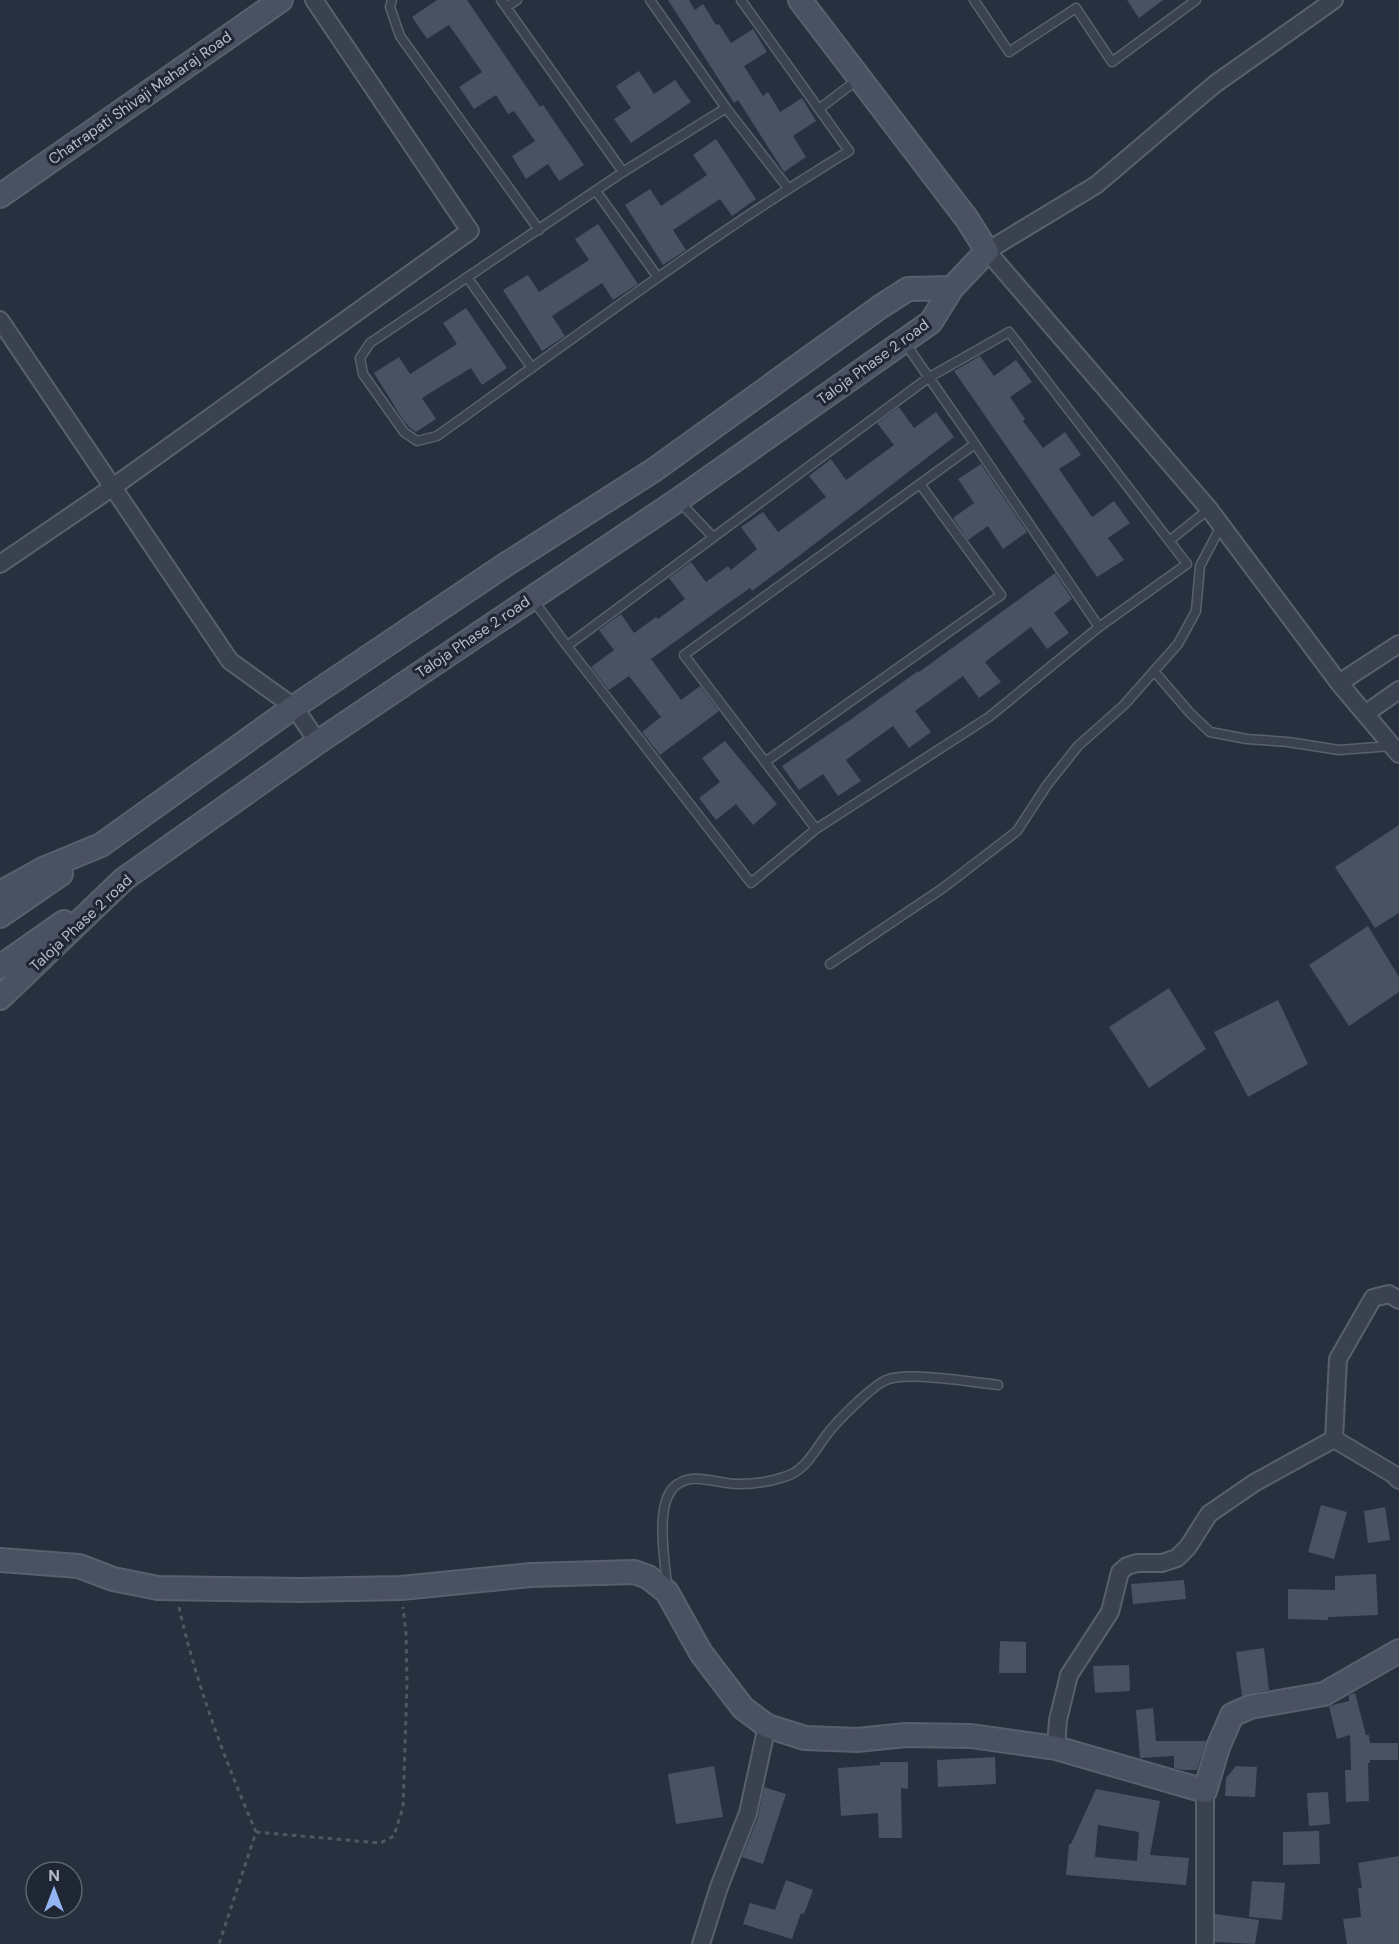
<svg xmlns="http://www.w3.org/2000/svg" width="1399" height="1944" font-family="'DM Sans',sans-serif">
	<rect width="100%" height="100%" fill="#27303f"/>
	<path fill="#485263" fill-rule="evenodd" d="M437 0H467L540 107 543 105 584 165 559 181 548 164 526 179 512 156 535 141 514 111 508 114 496 95 474 109 459 87 482 72 449 25 427 39 412 17Z
		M668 0H689L695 10 703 4 716 25 719 24 731 43 753 29 767 52 744 66 763 96 768 92 780 112 802 98 816 121 793 136 806 157 784 172 738 100 734 103Z
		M1127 0H1163L1139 18Z
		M639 71 654 94 675 80 691 102 631 143 614 119 631 108 616 86Z
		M716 139 756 199 732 216 720 199 673 230 686 250 663 265 625 205 650 189 661 206 707 175 693 155Z
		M598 224 638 284 613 300 602 283 552 316 565 336 542 351 503 290 528 275 539 292 589 260 575 239Z
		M466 308 507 368 482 385 471 368 422 398 436 419 416 432 409 427 403 420 374 373 399 357 410 374 457 344 443 323Z
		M980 356 994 376 1016 360 1032 382 1010 397 1025 419 1023 421 1043 448 1065 432 1081 455 1059 469 1092 517 1114 501 1130 523 1108 538 1124 560 1097 577 954 371Z
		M899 407 914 428 936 412 954 437 795 559 752 591 750 588 723 607 651 659 681 700 700 686 719 711 660 755 642 732 661 717 629 676 609 690 591 667 614 650 599 630 621 614 634 633 656 617 658 619 685 599 669 578 691 562 706 582 728 566 731 570 757 549 741 527 763 512 778 532 826 497 809 476 831 459 846 480 868 464 894 445 877 423Z
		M981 464 1027 532 1003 549 988 526 968 540 953 518 974 503 958 479Z
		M1055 573 1072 599 1054 613 1069 633 1047 649 1031 627 985 662 1001 682 979 698 963 676 915 711 931 732 909 748 893 726 846 760 861 781 838 796 823 774 799 790 782 766 850 720 918 671 919 672Z
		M725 741 777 804 753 825 736 804 716 820 699 798 720 782 702 758Z
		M1399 825V913L1375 928 1335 867Z
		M1368 926 1399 977V992L1349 1026 1309 965Z
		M1169 988 1206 1049 1149 1088 1109 1027Z
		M1278 1000 1308 1064 1248 1097 1214 1032Z
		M1321 1505 1347 1512 1334 1559 1308 1552Z
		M1385 1507 1390 1540 1368 1543 1364 1511Z
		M1376 1574 1378 1615 1328 1617V1620L1288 1619V1589L1335 1590V1576Z
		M1184 1580 1186 1599 1133 1604 1131 1584Z
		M1000 1641 1026 1642V1673H999Z
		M1264 1648 1269 1690 1242 1696 1236 1652Z
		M1129 1665 1130 1691 1095 1693 1093 1666Z
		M1355 1693 1366 1735H1369L1370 1743H1398V1760H1370V1763H1368L1369 1801 1346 1802 1345 1770H1351L1350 1735 1337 1739 1329 1706 1349 1701V1695Z
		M1153 1708 1156 1741H1206L1197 1770H1182L1174 1768V1756L1140 1758 1136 1710Z
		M995 1757 996 1784 938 1787 937 1760Z
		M880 1762H908V1789L901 1788 902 1838H879L878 1813 841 1816 838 1768 880 1765Z
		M714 1766 723 1817 676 1824 668 1774Z
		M1236 1766 1257 1767 1255 1797 1225 1796 1226 1778Z
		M764 1787 786 1794 763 1864 742 1857 758 1817Z
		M1096 1789 1160 1801 1150 1855 1189 1858 1186 1885 1066 1875 1069 1844H1071ZM1098 1825 1139 1832 1137 1861 1095 1857Z
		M1328 1792 1330 1824 1309 1826 1307 1793Z
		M1319 1831 1320 1864 1283 1865V1832Z
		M1399 1856V1944H1347L1343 1919 1361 1917 1358 1888H1362L1358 1863Z
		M786 1880 813 1890 804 1914 801 1913 792 1939 743 1924 750 1903 775 1910Z
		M1252 1881 1285 1883 1282 1920 1249 1917Z
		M1215 1914 1259 1920 1255 1944 1215 1942Z"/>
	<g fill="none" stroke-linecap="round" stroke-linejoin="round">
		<defs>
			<path id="lane" d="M392 0 390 7 400 36 539 230
				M501 0 623 172
				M650 0 726 108
				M741 0 849 151C706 238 573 339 437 436L417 441 404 432 363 374 360 358 370 343 623 172 726 108 788 188
				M974 0 1009 52 1076 8 1112 62 1196 0
				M506 7 517 0
				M819 109 857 80
				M596 191 657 276
				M467 277 532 368
				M905 343 975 444 684 655 816 829 989 717 1099 627 975 444
				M678 500 713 537
				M1169 541 1209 509
				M533 600 567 646
				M1154 671 1190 713 1210 732 1247 739 1288 742 1339 750 1391 746
				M765 762 1001 595 920 484
				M816 829 751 883 567 646 928 378 1009 332 1187 564 1099 627
				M830 964 943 888 1017 831 1047 785 1078 746 1124 705 1178 644 1196 611 1200 566 1221 526
				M667 1586C665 1561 655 1508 673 1488 691 1469 718 1485 739 1484 755 1484 769 1482 784 1477 804 1472 814 1452 825 1437 835 1423 874 1383 889 1379 911 1372 973 1382 998 1385"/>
			<path id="street" d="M1334 0 1215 84 1096 185 987 251 1209 509 1339 683 1399 754
				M0 320 230 661 294 707 318 742
				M0 564 113 487 470 231 314 0
				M1339 683 1399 644
				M1365 714 1399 690
				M1334 1439 1338 1359 1373 1298 1389 1294 1399 1300
				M1056 1748 1058 1720 1069 1675 1110 1612 1120 1572 1127 1566 1137 1563H1162L1177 1558 1188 1547 1209 1514 1254 1483 1334 1439 1393 1474 1399 1480
				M701 1944 719 1887 748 1813 767 1726
				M1205 1944V1791"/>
			<path id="secondary" d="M0 196 281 0
				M0 893 43 869 101 845 294 707 505 565 654 470 880 307 908 289 952 288
				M0 916 61 874
				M0 967 64 922
				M0 998 124 879 318 742 678 500 931 322 952 288 987 251 967 219 800 0
				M0 1560 79 1566 113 1579 158 1588 300 1590 401 1588 531 1575 634 1572 648 1577 667 1592 701 1653 743 1708 767 1726 805 1738 857 1740 906 1735 971 1736 1056 1748 1205 1791 1218 1747 1232 1715 1250 1707 1324 1694 1399 1651"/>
		</defs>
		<use href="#lane" stroke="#59606d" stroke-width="11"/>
		<use href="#street" stroke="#59606d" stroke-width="20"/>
		<use href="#secondary" stroke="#59606d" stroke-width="26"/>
		<path stroke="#495b5f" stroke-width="3" stroke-dasharray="4.5 4.5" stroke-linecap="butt" d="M179 1607C196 1684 225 1760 256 1832L219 1944
			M256 1832 380 1843 394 1836 403 1807 407 1684 406 1633 403 1607"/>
		<use href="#lane" stroke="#3b424f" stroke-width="8"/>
		<use href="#street" stroke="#3b424f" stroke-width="16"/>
		<use href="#secondary" stroke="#495162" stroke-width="22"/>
	</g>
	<g text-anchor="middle" stroke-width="6" stroke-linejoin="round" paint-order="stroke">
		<g font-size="15" fill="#b7bdca" stroke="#202734">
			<text transform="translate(140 98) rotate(-35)" y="5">Chatrapati Shivaji Maharaj Road</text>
			<text transform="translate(873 362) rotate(-36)" y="5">Taloja Phase 2 road</text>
			<text transform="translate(473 637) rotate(-34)" y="5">Taloja Phase 2 road</text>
			<text transform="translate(81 923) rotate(-43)" y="5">Taloja Phase 2 road</text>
		</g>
	</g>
	<g transform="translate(54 1890)"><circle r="28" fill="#202734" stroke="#5c6370" stroke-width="1.5"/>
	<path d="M0-4.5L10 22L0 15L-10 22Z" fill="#93b3f3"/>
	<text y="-9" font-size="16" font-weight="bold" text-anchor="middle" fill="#b7bdca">N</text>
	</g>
</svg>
